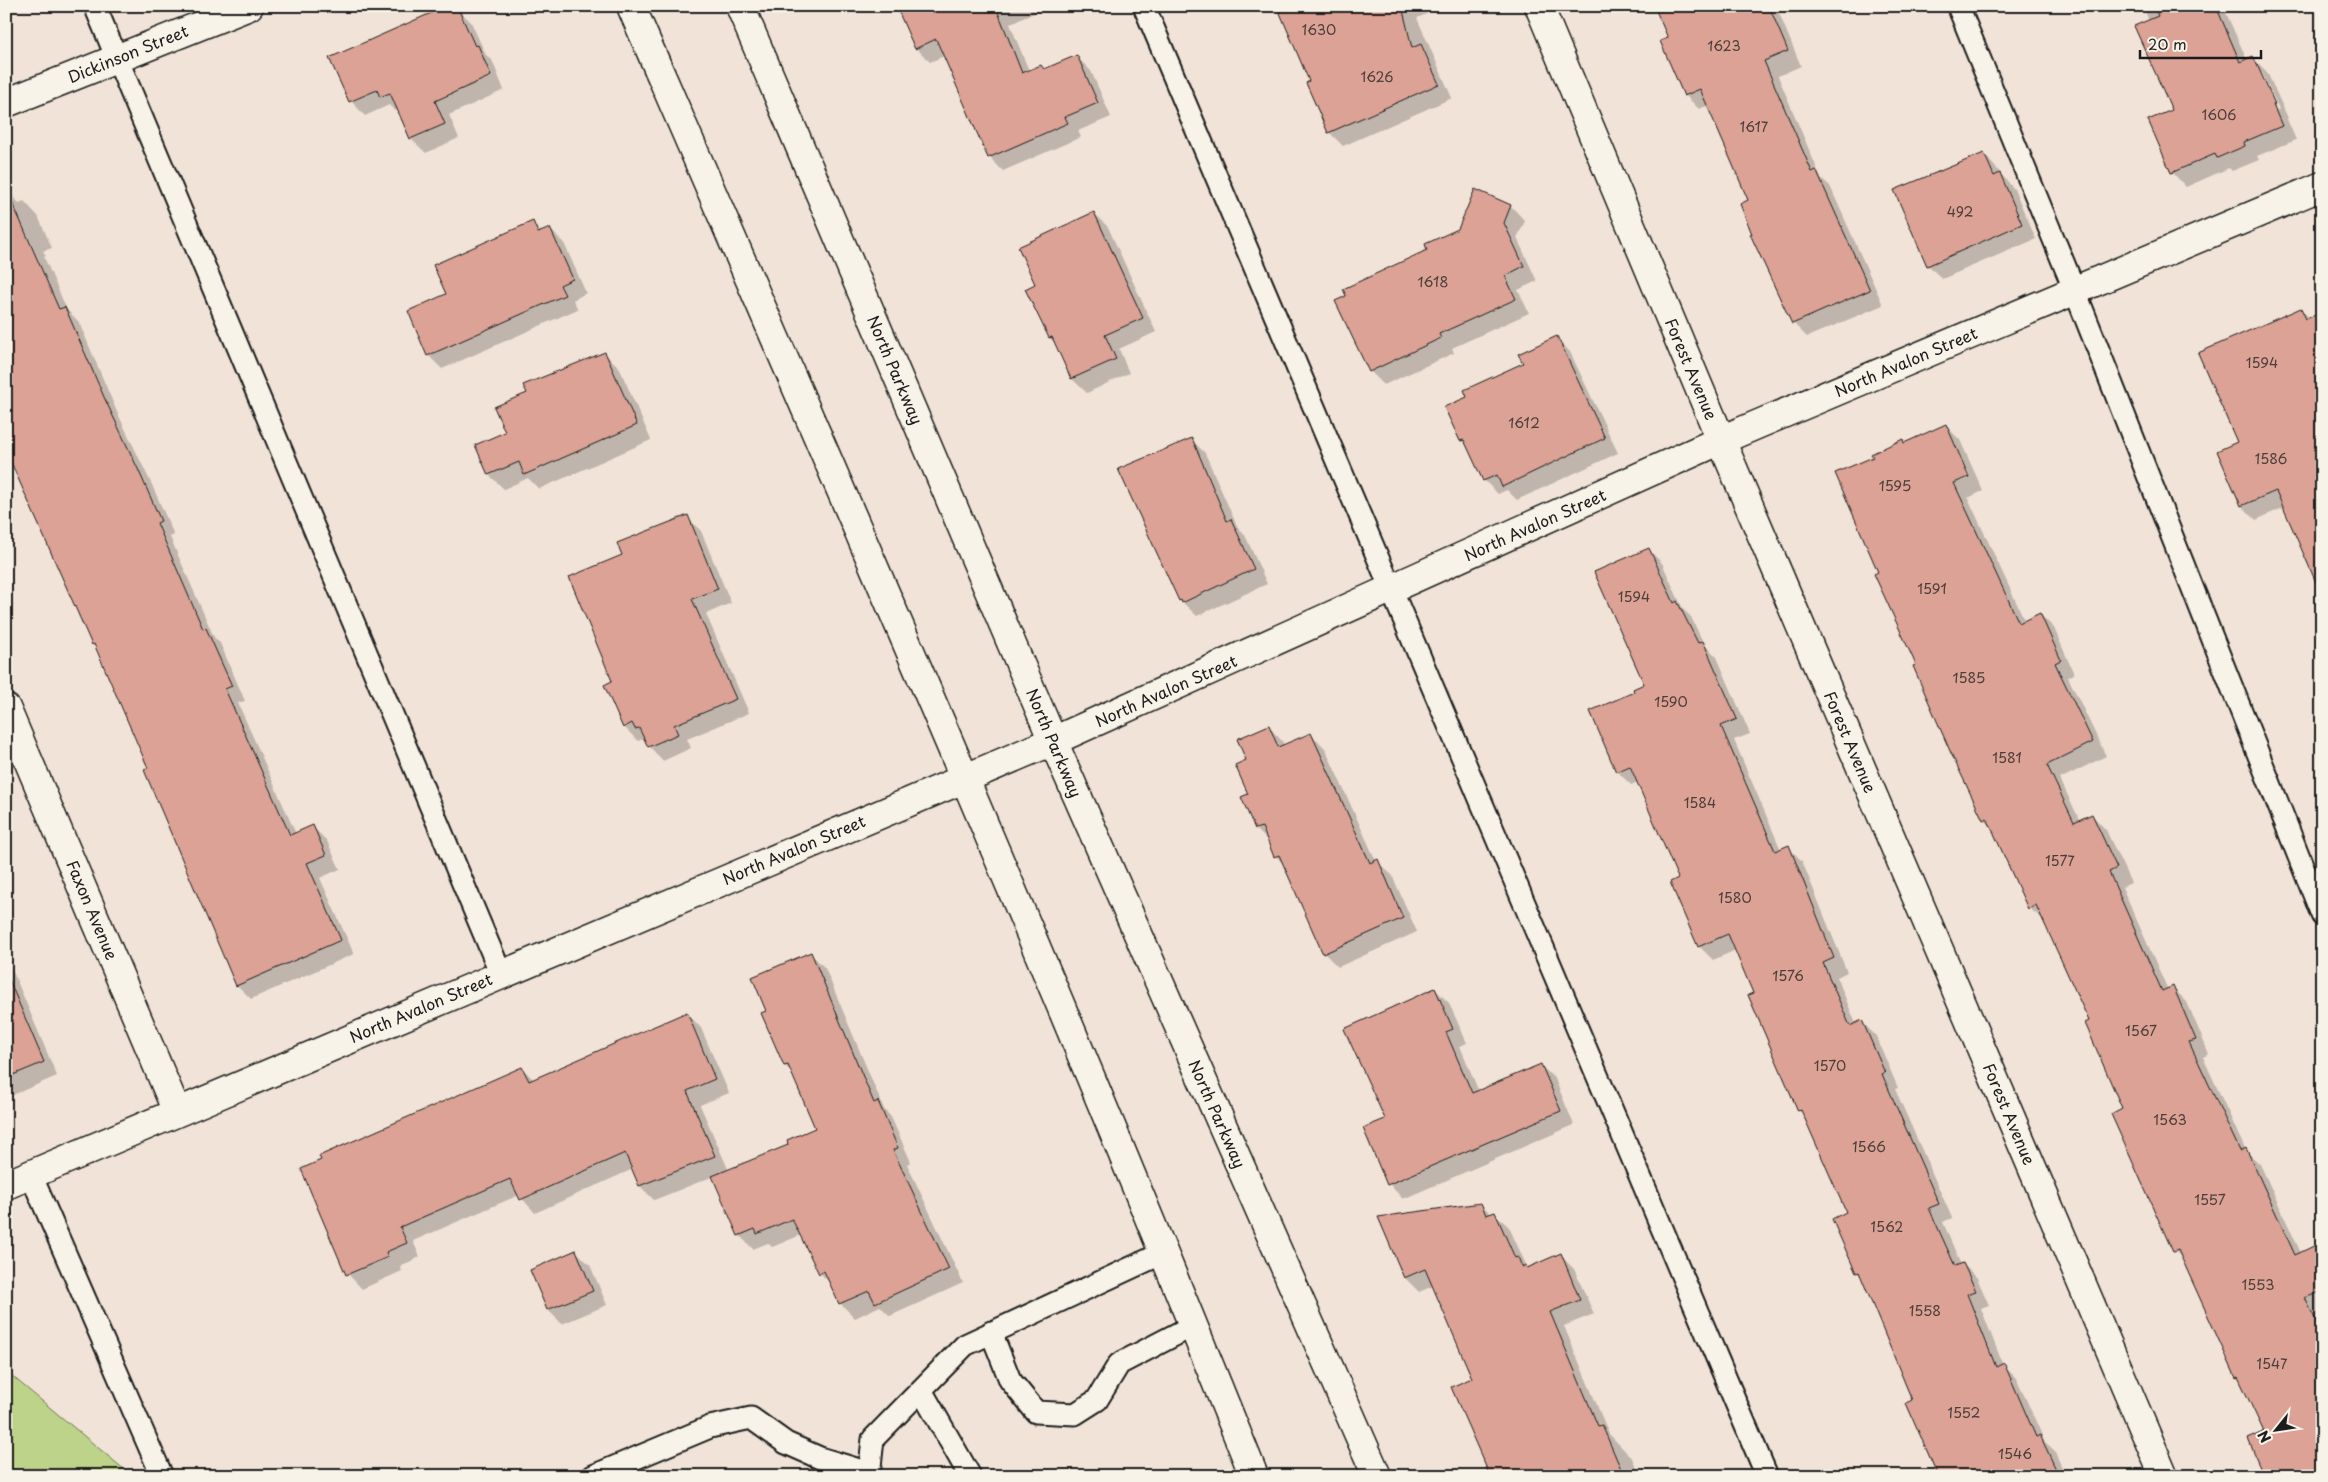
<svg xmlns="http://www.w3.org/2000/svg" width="2328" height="1482" font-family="'Playpen Sans',sans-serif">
	<rect width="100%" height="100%" fill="#f1e3d7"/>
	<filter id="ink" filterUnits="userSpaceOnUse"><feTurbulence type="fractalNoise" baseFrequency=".02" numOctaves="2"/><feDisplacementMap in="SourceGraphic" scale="10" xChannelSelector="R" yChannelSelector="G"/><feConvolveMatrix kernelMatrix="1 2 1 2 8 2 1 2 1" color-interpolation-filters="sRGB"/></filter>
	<g filter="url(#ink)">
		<path fill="#bcd389" stroke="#6c7852" d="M6 1371 132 1476H6Z"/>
		<path fill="#0003" fill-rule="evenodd" d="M897 6H1044L1045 8 1010 24 1029 71 1045 70 1077 57 1091 71 1111 117 1078 131 1081 137 1003 171 989 157 944 56 930 62 916 48Z
			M1278 6H1424L1427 14 1417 18 1452 98 1343 146 1329 132 1311 82Z
			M1655 6H1776L1801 66 1778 76 1821 178 1830 186 1883 305 1807 337 1793 323 1750 200 1709 105 1699 109 1685 95 1669 39Z
			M2143 6H2223L2247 60 2253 58 2267 72 2288 118 2287 119 2296 140 2257 156 2259 160 2232 171 2229 168 2186 187 2172 172 2174 111 2149 21ZM2259 73H2262L2279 109 2277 110Z
			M456 7 471 22 486 55 492 60 504 90 449 115 459 138 426 153 411 139 399 109 395 111 389 105 365 116 351 101 331 59Z
			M1984 154 2014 189 2036 239 1942 279 1928 265Z
			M1476 191 1511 206 1525 221 1517 238 1537 281 1518 290 1529 313 1452 348 1454 353 1384 385 1370 371 1429 251 1459 230Z
			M11 195 19 203 24 201 38 216 52 248 43 251 46 256 44 257 67 310 79 322 117 412 152 485 174 535 170 537 214 637 220 643 245 701 238 703 296 834 313 827 327 841 340 869 320 878 354 954 251 999 237 985 149 769 98 649 93 644 6 197Z
			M1094 213 1108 227 1156 332 1119 349 1129 373 1087 393 1072 379 1057 345 1050 338 1037 285Z
			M532 223 542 233 550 229 564 243 586 293 573 300 578 309 442 369 428 355 447 295Z
			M2301 310 2310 318 2285 507 2256 520 2242 506 2234 490 2239 443Z
			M1556 337 1570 352 1618 453 1517 500 1507 490 1498 494 1484 480 1470 449 1461 440 1469 397 1524 364Z
			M604 353 619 367 651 440 539 489 528 478 504 489 489 475 476 446 506 432 529 393Z
			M1946 426 1960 440 1983 491 1968 498 2025 621 2040 614 2054 628 2074 674 2068 677 2106 756 2060 779 2080 821 2092 815 2106 830 2131 883 2122 887 2168 990 2173 988 2187 1002 2209 1054 2203 1057 2246 1151 2260 1164 2301 1253 2322 1254V1311L2318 1312 2322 1320V1476L2266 1433 2242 1383 2237 1377 2184 1260 2175 1251 2091 1022 2045 921 2029 908 1993 829 1984 820 1914 667 1918 665 1880 572 1875 457 1903 441 1905 443Z
			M1191 439 1205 453 1237 526 1245 535 1267 584 1197 616 1180 600Z
			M687 517 701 531 731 603 706 614 749 713 687 739 691 748 663 761 649 746 645 738 638 741 624 727 613 682 623 556Z
			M1648 549 1662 563 1683 609 1691 617 1704 644 1717 657 1750 734 1734 740 1781 850 1788 847 1802 861 1847 972 1837 977 1856 1024 1862 1022 1876 1036 1898 1088 1895 1089 1952 1218 1943 1222 1961 1265 1963 1264 1977 1278 1989 1305 1981 1308 2003 1365 2017 1379 2045 1442 2054 1450 2066 1476H1937L1907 1403 1914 1400 1863 1279 1857 1272 1848 1213 1804 1115 1799 1110 1755 994 1736 950 1713 960 1699 946 1679 879 1638 782 1631 785 1617 771 1636 693 1646 685ZM1636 764 1622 770V768Z
			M1268 726 1282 741 1285 746 1311 734 1325 748 1376 861 1392 875 1417 932 1338 967 1324 953 1286 867 1276 856 1270 843 1256 829 1243 798 1250 795 1247 761Z
			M810 953 825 968 884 1109 891 1117 911 1162 907 1164 963 1283 890 1316 880 1306 855 1318 840 1303 832 1285 820 1273 801 1235 772 1247 768 1243 753 1249 739 1235 714 1176 654 1200 640 1186 633 1169 535 1213 519 1195 413 1241 420 1257 400 1266 402 1271 362 1289 348 1274 303 1169 522 1068 534 1080 687 1013 701 1028 729 1093 700 1105 729 1171 790 1145 817 1129 794 1074 785 1066 768 1012Z
			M6 955 57 1076 6 1098Z
			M1435 989 1449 1003 1467 1043 1460 1046 1479 1092 1540 1065 1555 1079 1574 1125 1403 1199 1389 1184 1365 1129 1386 1120Z
			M1481 1204 1491 1214 1494 1213 1509 1227 1528 1269 1560 1255 1574 1269 1594 1314 1564 1326 1609 1434 1632 1458 1640 1476H1490L1474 1379 1433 1286 1419 1292 1405 1278 1380 1218Z
			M576 1251 590 1265 607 1305 562 1324 548 1310 531 1270Z"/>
		<path fill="#dba295" stroke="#1c1c1c" d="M447 6H457L475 46 478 45 491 76 435 101 445 124 410 139 390 93 380 97 377 90 349 102 329 58Z
			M896 6H1012L998 12 1022 73 1041 65 1044 69 1077 55 1098 103 1065 117 1068 123 988 158 936 39 915 49Z
			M1277 6H1402L1412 48 1421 44 1439 84 1328 133 1306 83 1309 81Z
			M1654 6H1769L1788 51 1764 61 1812 172 1816 170 1870 290 1792 324 1750 234H1752L1740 204 1748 200 1700 89 1684 96 1660 41 1668 38Z
			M2154 6H2216L2240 62 2253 56 2275 104 2273 105 2282 126 2244 142 2245 146 2217 158 2215 154 2171 173 2148 120 2172 110 2134 26 2158 16Z
			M1984 153 1994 176 2000 173 2022 224 1927 266 1894 190Z
			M6 188 59 309 65 307 104 397 138 469 161 521 157 523 203 629 206 628 232 686 225 689 290 835 313 825 326 855 307 863 341 940 236 986 144 770 148 768 94 644 92 645 6 451Z
			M1475 189 1511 205 1504 223 1524 266 1505 276 1516 299 1439 334 1441 338 1369 372 1335 301 1346 296 1343 289 1427 250 1425 244 1458 229Z
			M1094 212 1143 318 1105 335 1116 359 1071 379 1052 337 1049 338 1025 289 1035 284 1018 247Z
			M533 221 538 233 550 228 573 279 560 285 565 295 427 356 408 311 446 294 433 265Z
			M2301 308 2306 319 2322 312V596L2276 491 2241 506 2217 451 2237 442 2198 353Z
			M1557 336 1605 438 1502 487 1497 475 1483 481 1464 440 1460 441 1444 407 1467 397 1464 390 1523 363 1518 354Z
			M605 352 637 425 524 475 519 462 488 475 475 445 505 432 494 407 527 393 523 385Z
			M1946 424 1969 477 1954 483 2019 623 2040 613 2061 660 2055 663 2093 742 2047 765 2074 822 2092 814 2117 868 2109 872 2162 991 2173 986 2196 1040 2189 1042 2240 1151 2246 1148 2295 1255 2322 1242V1291L2305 1298 2322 1333V1476H2264L2248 1439 2264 1432 2238 1377 2236 1378 2178 1250 2173 1252 2111 1114 2122 1108 2085 1023 2089 1021 2036 905 2028 909 1987 818 1983 820 1950 751 1913 666 1916 665 1874 574 1878 572 1835 473 1873 457 1871 454 1903 439 1904 443Z
			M1192 438 1227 521 1231 519 1254 569 1182 603 1181 600 1179 601 1118 469Z
			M688 515 718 589 692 599 736 699 674 725 678 734 648 747 639 728 635 729 632 723 623 728 604 685 612 681 569 577 622 555 617 543Z
			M1649 548 1674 603 1677 601 1698 643 1703 641 1737 719 1721 726 1775 851 1789 845 1834 958 1823 963 1850 1026 1862 1020 1885 1073 1882 1074 1939 1204 1929 1208 1955 1266 1963 1263 1976 1291 1967 1294 1996 1367 2004 1363 2036 1437 2040 1435 2059 1476H1938L1906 1403 1912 1400 1859 1272 1856 1273 1832 1219 1846 1212 1801 1110 1798 1111 1748 995 1753 993 1728 934 1698 947 1670 882 1678 878 1630 766 1616 772 1590 711 1634 692 1633 689 1644 684 1594 572Z
			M1269 725 1278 747 1311 733 1370 863 1378 859 1403 918 1323 954 1279 855 1274 857 1262 827 1255 829 1241 797 1248 794 1235 765 1246 760 1237 739Z
			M811 952 874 1103 878 1101 898 1148 893 1150 949 1269 875 1303 869 1291 839 1304 824 1271 819 1274 792 1219 757 1234 755 1229 738 1236 712 1176 788 1145 787 1140 815 1128 788 1065 784 1066 761 1013 766 1011 752 977Z
			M6 973 44 1062 6 1078Z
			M1435 988 1453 1029 1446 1032 1472 1093 1541 1064 1561 1111 1387 1185 1363 1128 1385 1119 1344 1029Z
			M687 1012 715 1079 687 1091 715 1156 639 1186 625 1153 520 1200 510 1179 400 1227 407 1243 386 1252 388 1257 346 1275 301 1169 321 1160 319 1156 522 1067 529 1081Z
			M1481 1203 1486 1215 1495 1212 1515 1258 1518 1257 1522 1267 1526 1265 1527 1268 1561 1253 1580 1300 1550 1312 1598 1426 1602 1425 1624 1476H1490L1451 1387 1472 1378 1425 1269 1404 1278 1378 1217Z
			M576 1250 593 1291 547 1310 530 1270Z"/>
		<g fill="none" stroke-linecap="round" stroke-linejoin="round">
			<defs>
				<path id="lane" d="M95 6 501 974
					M1144 6 1767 1476
					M1958 6 2075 291 2322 915
					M31 1175 162 1476
					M991 1332 1010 1380 1036 1412 1075 1414 1097 1400 1119 1364 1194 1325
					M921 1390 970 1476
					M593 1476 710 1427 751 1418 786 1443 820 1458 869 1473
					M869 1476 873 1439 965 1345 1165 1252"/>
				<path id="street" d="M1539 6 1721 440 2164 1476
					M6 103 249 6
					M6 708 177 1112
					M6 1185 1053 741 1721 440 2322 186"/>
				<path id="primary" d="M631 6C843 494 1056 982 1254 1476
					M740 6 1053 741 1377 1476"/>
			</defs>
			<use href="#lane" stroke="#1c1c1c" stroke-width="25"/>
			<use href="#street" stroke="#1c1c1c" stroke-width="31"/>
			<use href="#primary" stroke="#1c1c1c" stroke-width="31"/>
			<use href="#lane" stroke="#f7f3e8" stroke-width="21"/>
			<use href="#street" stroke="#f7f3e8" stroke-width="28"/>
			<use href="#primary" stroke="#f7f3e8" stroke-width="28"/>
		</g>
	</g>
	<g text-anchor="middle" stroke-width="4.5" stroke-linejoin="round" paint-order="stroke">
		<g font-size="14" fill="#4c3e3a">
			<text x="1319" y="35">1630</text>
			<text x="1724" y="51">1623</text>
			<text x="1377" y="82">1626</text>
			<text x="2219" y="120">1606</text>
			<text x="1754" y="132">1617</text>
			<text x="1960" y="217">492</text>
			<text x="1433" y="287">1618</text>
			<text x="2262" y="368">1594</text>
			<text x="1524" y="428">1612</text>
			<text x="2271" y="464">1586</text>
			<text x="1895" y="491">1595</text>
			<text x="1932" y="594">1591</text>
			<text x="1634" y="602">1594</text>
			<text x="1969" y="683">1585</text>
			<text x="1671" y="707">1590</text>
			<text x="2007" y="763">1581</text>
			<text x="1700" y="808">1584</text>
			<text x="2060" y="866">1577</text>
			<text x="1735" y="903">1580</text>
			<text x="1788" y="981">1576</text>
			<text x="2141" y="1036">1567</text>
			<text x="1830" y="1071">1570</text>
			<text x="2170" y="1125">1563</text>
			<text x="1869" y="1152">1566</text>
			<text x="2210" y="1205">1557</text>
			<text x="1887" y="1232">1562</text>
			<text x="2258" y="1290">1553</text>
			<text x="1925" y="1316">1558</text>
			<text x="2272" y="1369">1547</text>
			<text x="1964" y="1418">1552</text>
			<text x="2015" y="1459">1546</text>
		</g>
		<g font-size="16" fill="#1c1c1c" stroke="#f7f3e8">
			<text transform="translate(128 54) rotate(-22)" y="6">Dickinson Street</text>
			<text transform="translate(1906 362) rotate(-23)" y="6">North Avalon Street</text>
			<text transform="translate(1691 369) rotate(67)" y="6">Forest Avenue</text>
			<text transform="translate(895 370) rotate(67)" y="6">North Parkway</text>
			<text transform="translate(1535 525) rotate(-24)" y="6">North Avalon Street</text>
			<text transform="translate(1166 691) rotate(-24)" y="6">North Avalon Street</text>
			<text transform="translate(1850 742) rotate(67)" y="6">Forest Avenue</text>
			<text transform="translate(1054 743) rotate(67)" y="6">North Parkway</text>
			<text transform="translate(794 850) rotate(-23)" y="6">North Avalon Street</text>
			<text transform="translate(92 910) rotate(67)" y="6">Faxon Avenue</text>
			<text transform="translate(421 1008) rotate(-23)" y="6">North Avalon Street</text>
			<text transform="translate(1217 1114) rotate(66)" y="6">North Parkway</text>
			<text transform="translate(2009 1114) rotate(67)" y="6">Forest Avenue</text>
		</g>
	</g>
	<rect width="2328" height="1482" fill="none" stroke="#f7f3e8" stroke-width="25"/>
	<rect x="12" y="12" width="2303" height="1457" fill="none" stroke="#1c1c1c" stroke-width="2" filter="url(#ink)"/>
	<g transform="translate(2276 1430) rotate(240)" stroke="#f7f3e8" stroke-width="4" paint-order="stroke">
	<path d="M0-4L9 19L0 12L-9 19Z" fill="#1c1c1c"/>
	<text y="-8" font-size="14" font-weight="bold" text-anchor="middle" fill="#1c1c1c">N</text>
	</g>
	<path d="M2140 50v8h121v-8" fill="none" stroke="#1c1c1c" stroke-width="2.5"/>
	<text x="2148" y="50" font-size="15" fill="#1c1c1c" stroke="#f7f3e8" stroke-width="4" paint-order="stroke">20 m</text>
</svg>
